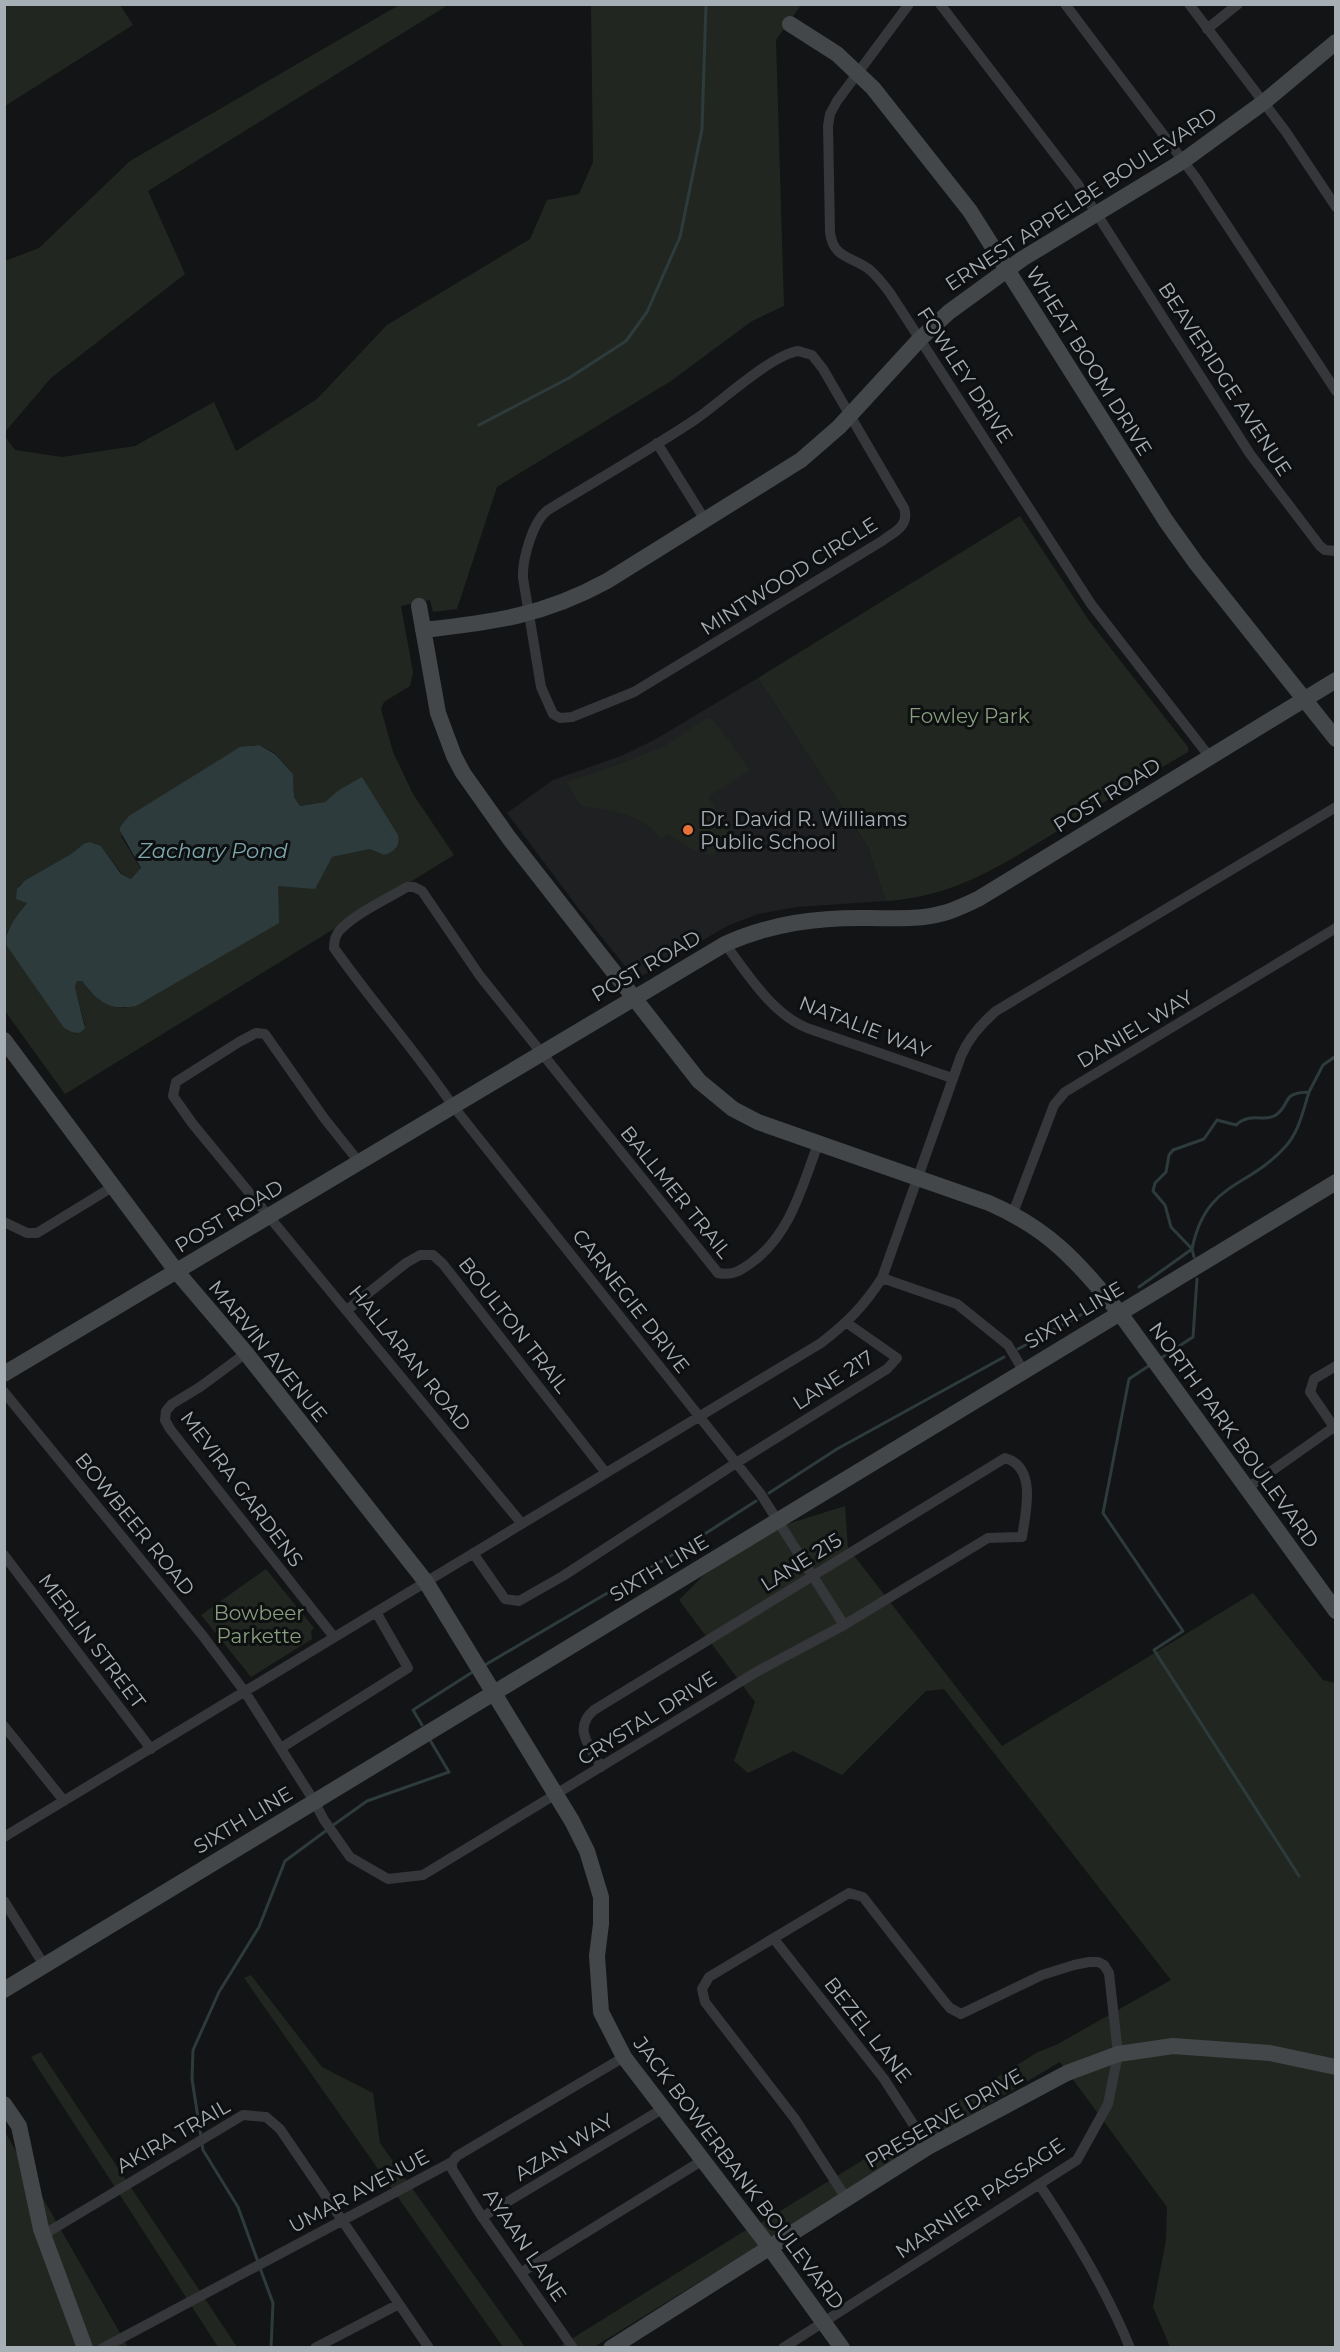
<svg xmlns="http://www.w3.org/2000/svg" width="1340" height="2352" font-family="Montserrat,sans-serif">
	<rect width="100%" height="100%" fill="#131415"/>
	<path fill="#1f2022" d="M758 678 868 847 886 901 797 907 758 914 727 926 642 976H633L576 905 507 813 553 780 621 756 654 740Z"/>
	<path fill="#212720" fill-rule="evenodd" d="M5 4 120 5 133 25 5 106Z
		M399 5H448L148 191 185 274 51 378 5 432V261L39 248 130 161Z
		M591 5H801L776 40 784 306 752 321 671 381 497 487 457 609 433 612 430 600 401 606 413 672 410 686 384 702 381 709 393 752 413 794 454 855 65 1094 5 1011 4 435 15 450 62 457 135 446 214 402 236 451 317 399 387 325 530 239 547 200 579 194 593 162ZM252 745H259L275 753 293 774 294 797 300 806 325 802 336 794 397 848 384 855 370 849 332 857 278 885 126 1008C104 1007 94 997 82 981H77L75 987 85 1025 77 1034 64 1028 7 932 27 903 23 900 18 886 24 881 71 854 85 843 90 842 101 846 122 874 131 879 141 869 121 836Z
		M1020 516 1090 622 1188 747V752C1147 776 1106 801 1066 826 1004 863 959 896 886 901L868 847 758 678Z
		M707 718 714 721 750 770 708 797 731 833 715 840 725 845 712 855 694 850 667 834 661 839C644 814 608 809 581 806L567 782 620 764 665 746Z
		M845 1506 848 1548 1002 1746 1253 1593 1323 1680 1335 1683V2347H1170L1153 2307 1166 2240 1167 2207 1060 2062C903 2154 749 2252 594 2347L557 2348 741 2233 759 2224 1038 2052 1056 2045 1171 1980 944 1689 926 1691 842 1775 793 1751 748 1773 734 1761 755 1702 679 1600 704 1575 778 1527Z
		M266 1569 314 1628 311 1631 312 1639 251 1677 201 1615Z
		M251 1975 322 2067 373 2093 380 2143 525 2347H503L244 1978Z
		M41 2052 237 2347H218L31 2057Z
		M5 2132 128 2347H5Z"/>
	<path fill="#2d3b3d" d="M259 745 275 754 293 774 294 797 300 806 325 802 339 790 362 777 398 835C400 847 395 851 384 855L370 849 332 857 315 889 278 886 279 923 136 1006C109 1011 98 1002 82 981H77L75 987 85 1028C78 1037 72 1032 64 1028L7 946C3 931 18 915 27 903L16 899 17 889 24 881 71 854 85 843 90 842 101 846 121 874 131 879 141 868 120 831V827L129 816 240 747Z"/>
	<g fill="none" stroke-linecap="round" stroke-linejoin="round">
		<path stroke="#2d3b3d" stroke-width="3" d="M479 425 569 378 626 341 647 312 680 237 702 129 706 4
			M1194 1257 1192 1249 1171 1227 1165 1205 1153 1191 1155 1183 1166 1172 1169 1155 1173 1150 1204 1139 1217 1120 1236 1125C1252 1111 1264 1123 1276 1115 1292 1103 1280 1093 1309 1092L1323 1065 1336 1056
			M1139 1287 1192 1249C1206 1181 1246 1190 1285 1147 1299 1132 1303 1111 1309 1092
			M1018 1349 1099 1305
			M1161 1358 1193 1337 1197 1279
			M1150 1365 1129 1379 1103 1513 1183 1631 1154 1650 1299 1876
			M769 1493 837 1449 1004 1357
			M485 1665 672 1555 756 1501
			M422 1725 413 1710 471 1673
			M332 1826 367 1801 449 1772 430 1740
			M201 2137 192 2079 193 2050 219 1992 259 1927 285 1861 327 1830
			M202 2144 203 2150 238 2207 258 2262
			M260 2268 273 2303 271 2348"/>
		<path stroke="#35373a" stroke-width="10" d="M909 4 837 101 830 114 828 126 830 232C833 259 852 256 870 270 877 276 884 285 890 293L1091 604 1209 756
			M940 4 1077 183 1250 454 1320 546 1325 550 1336 551
			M1065 4 1196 178 1336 391
			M1189 4 1286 132 1336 207
			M1207 29 1238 4
			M798 351 812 355 823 369 904 508C910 526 894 532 882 541L634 692 572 717 560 718 553 714 541 687 523 578C522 560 533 520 548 510 597 480 648 451 696 419 721 402 771 355 798 351Z
			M657 443 705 520
			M725 944C748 974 771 1013 807 1028L952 1078
			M818 1144C802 1187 790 1235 751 1263 740 1271 732 1276 718 1273L480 976 422 891 414 887H407C387 899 354 914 339 931 335 936 334 942 334 948 372 1002 416 1051 453 1106L760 1493 844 1625
			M359 1162 324 1118 265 1034 256 1033 239 1042 176 1082 173 1096 192 1123 522 1524
			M1013 1213 1054 1105 1065 1092 1336 928
			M4 1222 27 1233H37L114 1186
			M882 1278 957 1304 1008 1345 1023 1370
			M347 1310 406 1263 420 1255H433L443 1264 606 1473
			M246 1353 200 1387 172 1404 166 1411 165 1420 170 1429 334 1637
			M1336 1366 1314 1379 1310 1392 1336 1430
			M4 1392 203 1636 245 1692 314 1801 324 1820 350 1857 388 1879 423 1875 758 1671 844 1625 988 1538 1022 1537C1026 1511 1037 1467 1005 1458L594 1710C572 1729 590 1746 601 1767
			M1246 1489 1334 1427
			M473 1553 505 1599 519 1601 563 1576 736 1463 887 1369 897 1358 847 1323
			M4 1555 151 1749
			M4 1726 64 1801
			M281 1748 408 1668 376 1612
			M4 1837 821 1343C847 1323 864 1306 882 1278L961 1056C969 1037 981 1024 996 1011L1336 807
			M4 1901 44 1965
			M774 1939 884 2079 928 2147
			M452 2162V2169L482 2217 573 2348
			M1039 2184C1074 2236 1106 2289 1130 2348
			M482 2217 664 2108
			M43 2235 243 2115 266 2117 280 2129 429 2348
			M522 2272 703 2160
			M103 2348 452 2162 457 2156 624 2057
			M315 2348 399 2304
			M783 2348 1077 2160 1108 2104 1118 2054 1109 1973 1104 1965 1098 1962H1089L1074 1965 1042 1975 961 2014 950 2008 944 2001 863 1897 849 1893 709 1977 702 1989 705 2002 795 2119 846 2198"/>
		<path stroke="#43474a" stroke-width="16" d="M790 24 837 54 873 88 970 211 1166 521 1196 563 1336 739
			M419 606 438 713 454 756 463 773 509 838 699 1081 733 1109 758 1122 989 1203C1051 1230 1077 1262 1119 1312L1336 1611
			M423 630C494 622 543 616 607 581L801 460 839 427 920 339 949 312 1022 259 1183 161 1264 102 1336 42
			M4 1040 177 1272 246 1353 426 1582 572 1821 587 1851 601 1897V1924L597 1956 601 2012 624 2057 770 2248 842 2348
			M4 1374 725 944C772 923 819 917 870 918 894 918 920 920 944 913 955 910 967 904 978 899L1336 680
			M4 1990 1336 1182
			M4 2104 19 2126 41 2229 85 2348
			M611 2348 928 2147 1067 2073 1118 2054 1173 2046 1270 2053 1336 2067"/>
	</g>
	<circle fill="#e77239" stroke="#0e0f10" stroke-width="2" cx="688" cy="830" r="6"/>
	<g text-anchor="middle" stroke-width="6" stroke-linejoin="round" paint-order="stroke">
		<g font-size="20" fill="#a6afb5" stroke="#0e0f10">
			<text transform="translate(1081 199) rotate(-33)" y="7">ERNEST APPELBE BOULEVARD</text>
			<text transform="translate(1089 361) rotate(58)" y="7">WHEAT BOOM DRIVE</text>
			<text transform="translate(965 375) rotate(57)" y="7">FOWLEY DRIVE</text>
			<text transform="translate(1225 379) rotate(57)" y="7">BEAVERIDGE AVENUE</text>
			<text transform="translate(789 576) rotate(-32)" y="7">MINTWOOD CIRCLE</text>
			<text transform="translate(1107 795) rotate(-32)" y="7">POST ROAD</text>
			<text transform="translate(646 966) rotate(-30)" y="7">POST ROAD</text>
			<text transform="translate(865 1027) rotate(21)" y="7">NATALIE WAY</text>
			<text transform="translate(1135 1029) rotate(-31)" y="7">DANIEL WAY</text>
			<text transform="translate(676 1192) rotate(51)" y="7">BALLMER TRAIL</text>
			<text transform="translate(229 1216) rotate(-31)" y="7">POST ROAD</text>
			<text transform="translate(631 1301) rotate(52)" y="7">CARNEGIE DRIVE</text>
			<text transform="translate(1074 1315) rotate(-31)" y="7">SIXTH LINE</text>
			<text transform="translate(514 1325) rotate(52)" y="7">BOULTON TRAIL</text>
			<text transform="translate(268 1351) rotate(51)" y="7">MARVIN AVENUE</text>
			<text transform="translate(410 1358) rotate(51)" y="7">HALLARAN ROAD</text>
			<text transform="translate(833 1380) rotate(-33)" y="7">LANE 217</text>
			<text transform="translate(1234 1435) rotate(54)" y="7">NORTH PARK BOULEVARD</text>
			<text transform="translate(242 1489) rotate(53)" y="7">MEVIRA GARDENS</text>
			<text transform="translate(135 1524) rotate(51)" y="7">BOWBEER ROAD</text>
			<text transform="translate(801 1562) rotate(-32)" y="7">LANE 215</text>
			<text transform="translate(659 1568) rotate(-31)" y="7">SIXTH LINE</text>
			<text transform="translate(92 1641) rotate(53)" y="7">MERLIN STREET</text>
			<text transform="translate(647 1718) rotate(-32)" y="7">CRYSTAL DRIVE</text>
			<text transform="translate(243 1820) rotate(-31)" y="7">SIXTH LINE</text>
			<text transform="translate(868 2030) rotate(52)" y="7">BEZEL LANE</text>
			<text transform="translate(944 2118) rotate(-30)" y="7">PRESERVE DRIVE</text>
			<text transform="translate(173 2136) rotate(-30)" y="7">AKIRA TRAIL</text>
			<text transform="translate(564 2147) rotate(-31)" y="7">AZAN WAY</text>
			<text transform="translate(739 2173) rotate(53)" y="7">JACK BOWERBANK BOULEVARD</text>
			<text transform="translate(359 2191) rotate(-28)" y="7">UMAR AVENUE</text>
			<text transform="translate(980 2198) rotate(-34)" y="7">MARNIER PASSAGE</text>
			<text transform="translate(525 2245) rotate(56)" y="7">AYAAN LANE</text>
		</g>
		<g font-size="20" fill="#879f7e" stroke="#0e0f10">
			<text x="969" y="723">Fowley Park</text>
			<text x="259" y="1620">Bowbeer<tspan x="259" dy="23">Parkette</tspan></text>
		</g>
		<g font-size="20" fill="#a6afb5" stroke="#0e0f10" text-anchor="start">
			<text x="700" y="826">Dr. David R. Williams<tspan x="700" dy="23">Public School</tspan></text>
		</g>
		<g font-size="21" font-style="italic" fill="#7ea8ae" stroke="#0e0f10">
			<text x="213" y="858">Zachary Pond</text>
		</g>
	</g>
	<rect width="1340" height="2352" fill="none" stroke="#a6afb5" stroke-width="12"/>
</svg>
